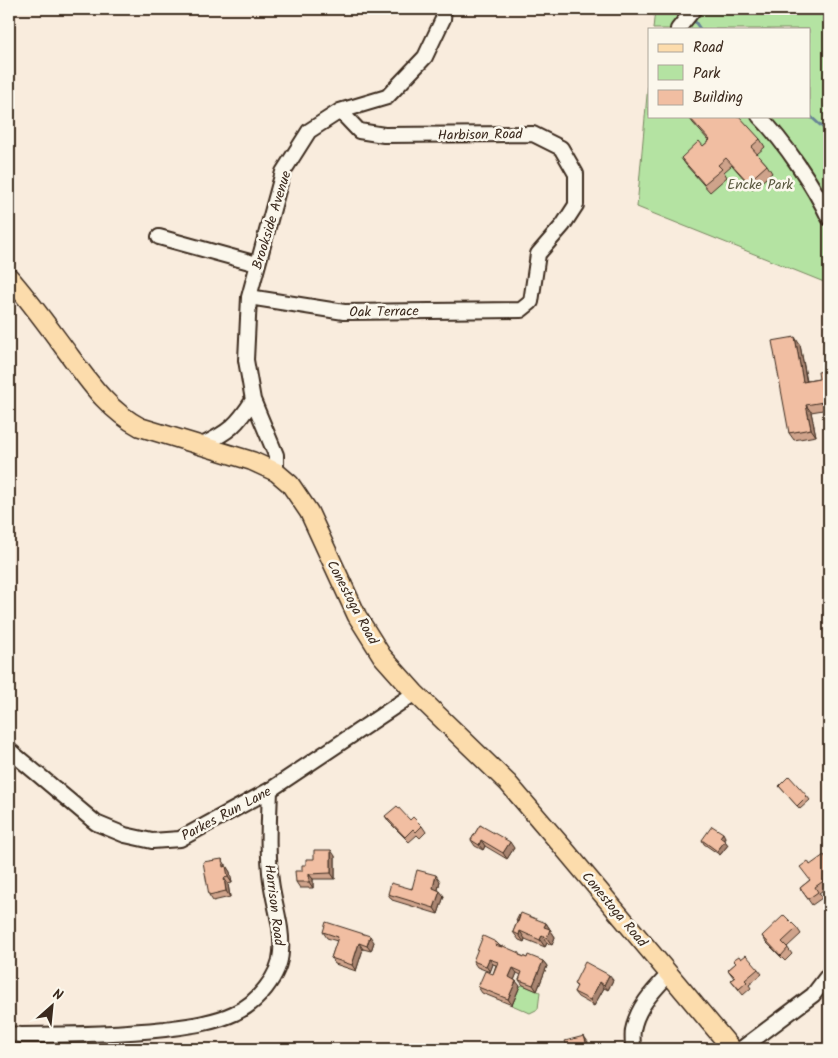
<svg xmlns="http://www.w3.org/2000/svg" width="838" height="1058" font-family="Kalam,sans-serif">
	<rect width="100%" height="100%" fill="#f9ecdd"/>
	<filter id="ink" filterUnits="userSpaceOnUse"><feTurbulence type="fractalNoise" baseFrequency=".02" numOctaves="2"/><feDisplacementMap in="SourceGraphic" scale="10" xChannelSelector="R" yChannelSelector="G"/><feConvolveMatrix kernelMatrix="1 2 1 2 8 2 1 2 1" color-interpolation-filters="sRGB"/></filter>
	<g filter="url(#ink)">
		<path fill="#b4e3a2" stroke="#788660" d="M655 9H829V284L637 207 649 73V116H809V29H653Z
			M523 985 540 992 538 1009 530 1013 512 1005 520 986Z"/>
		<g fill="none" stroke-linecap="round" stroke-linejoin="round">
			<path stroke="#688495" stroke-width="3" d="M692 17 700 29
				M809 115 829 133"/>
			<defs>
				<path id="minor" d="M678 29 694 9
					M759 116C784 141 814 186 829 218
					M159 237 257 264
					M249 297 344 312 521 310 531 302 538 254 563 225 576 205V174L561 148 533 134 384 135 359 131 340 111
					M202 445C229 432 237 425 253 400
					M276 472V455L253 400 246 360 249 297 283 172 309 131 340 111 387 97 425 57 443 19 444 9
					M9 750 96 823 125 835 152 841 180 839 270 790 415 693
					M9 1034 21 1035C69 1035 117 1034 165 1029 188 1026 214 1023 235 1013 256 1004 280 976 281 952 283 927 274 905 271 881 267 851 269 820 270 790
					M633 1049C633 1043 632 1036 633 1030 637 1007 654 990 669 974
					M741 1049 813 995 829 974"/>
				<path id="major" d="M9 277C31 302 50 329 70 356 90 383 109 411 140 427L252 461 276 472 290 484 309 512 357 616 382 656 415 693 508 783 561 845 732 1049"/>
			</defs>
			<use href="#minor" stroke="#3b2a1e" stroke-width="18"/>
			<use href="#major" stroke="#3b2a1e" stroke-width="21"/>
			<use href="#minor" stroke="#fbf7ec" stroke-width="14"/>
			<use href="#major" stroke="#fcdcac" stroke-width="18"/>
		</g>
		<path fill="#cfa38b" stroke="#3b2a1e" d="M688 116 724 118 760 139 765 147 757 154 767 165 772 173 753 189 732 165 724 172 727 177 710 192 686 165 681 158 703 146 709 141 693 123Z
			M800 345 807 381 819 379 829 370V409L811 412 816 436 794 440 789 433Z
			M779 786 807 796 810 800 800 809Z
			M385 816 410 820 422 826 426 832 420 838 417 835 409 842 389 822Z
			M480 825 514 848 507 859 485 846 483 850 475 846 471 840Z
			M725 837 724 840 728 845 720 855 704 844 702 840Z
			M335 856V879H313V888H300L296 882 302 871 314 859Z
			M829 862V886L819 893 822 898 812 905 800 888 810 880V865Z
			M226 864V866L230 872 232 883 228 884 230 897 213 901 209 895Z
			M440 881 438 890 444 896 438 914 392 900 388 894Z
			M516 921 546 923 555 937 552 945 547 943 545 947 525 939 524 942 519 940 513 932 517 922Z
			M797 928 801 934 787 947 792 954 785 961 766 942 762 936Z
			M323 932 374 942 371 951 363 949 356 971 335 964 331 958 337 941 327 938Z
			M496 942 500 946 522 956 527 958 543 961 547 966 537 991 523 985 519 980 521 975 517 973 514 980 520 986 512 1005 482 993 478 987 493 974 496 965 493 964 490 972 477 967 473 961Z
			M741 959 758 969 762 974 749 985 751 988 743 995 731 980 734 978 728 970Z
			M613 980 608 990 604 988 594 1006 578 997 574 992 577 987 574 984Z"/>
		<path fill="#a98571" stroke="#3b2a1e" d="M795 337 800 345 808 390 803 382Z
			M806 405 811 412 816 436 811 429Z
			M723 833 725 837 723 841 720 837Z
			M481 840 485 846 483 850 479 845Z
			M725 841 728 845 720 855 717 851Z
			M510 842 514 848 507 859 503 853Z
			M331 850 335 856V879L331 873Z
			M222 859 230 872 232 883 228 877 223 867Z
			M309 874 313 879V888L309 882Z
			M436 875 440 881 437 894 433 888Z
			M224 878 228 884 230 897 226 891Z
			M440 891 444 896 438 914 434 908Z
			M546 923 555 937 552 945 547 938 544 927Z
			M520 931 525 939 524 942 519 935Z
			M542 935 547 943 545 947 540 940Z
			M370 936 374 942 371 951 367 946Z
			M359 943 363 949 356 971 352 965Z
			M489 959 493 964 490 972 486 966Z
			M543 961 547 966 537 991 533 985Z
			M513 968 517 973 513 983 509 977Z
			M609 975 613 980 608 990 604 985Z
			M516 981 520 986 512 1005 508 999Z
			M600 982 604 988 594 1006 590 1000Z
			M584 1036 588 1042 590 1049H588Z"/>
		<path fill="#f1bea2" stroke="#3b2a1e" d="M688 116H723L724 118 726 116H739L760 139 751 147 767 165 748 182 726 158 718 165 722 169 704 184 681 158 699 141 703 146 710 140Z
			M795 337 803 382 819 379 818 372 829 370V401L806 405 811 429 789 433 772 341Z
			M789 776 807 796 797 806 779 786Z
			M397 806 410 820 413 817 422 826 416 832 413 829 405 837 385 816Z
			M480 825 510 842 503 853 481 840 479 845 471 840Z
			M712 826 723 833 720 837 725 841 717 851 702 840Z
			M314 850H331V873L309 874V882H296L295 871H302V865H306V859H314Z
			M824 855 829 862V877L815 887 818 892 808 899 800 888 810 880 800 867 808 861 810 865Z
			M222 859 223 867 226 866 228 877 224 878 226 891 209 895 203 862Z
			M417 870 436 875 433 888 440 891 434 908 388 894 391 883 412 889Z
			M521 913 546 923 544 927 550 929 547 938 542 935 540 940 520 931 519 935 513 932Z
			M519 915 520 916 518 922 516 921Z
			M784 915 797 928 782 942 788 948 781 956 762 936Z
			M326 922 370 936 367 946 359 943 352 965 331 958 338 937 323 932Z
			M483 936 496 942 495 945 502 947 503 946 519 953V955L527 958 528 955 543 961 533 985 519 980 522 972 513 968 509 977 516 981 508 999 478 987 485 971 493 974 498 962 489 959 486 966 473 961Z
			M746 955 758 969 745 980 747 982 739 989 731 980 735 977 728 970 736 963 733 960 739 956 741 959Z
			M585 962 609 975 604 985 600 982 590 1000 574 992 577 986 574 984Z
			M584 1036 588 1049H568L565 1041Z"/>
	</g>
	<g text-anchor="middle" stroke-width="5" stroke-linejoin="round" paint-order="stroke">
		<g font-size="14" fill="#3b2a1e" stroke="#fbf7ec">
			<text transform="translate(480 134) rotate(-1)" y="5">Harbison Road</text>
			<text transform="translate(271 220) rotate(-73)" y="5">Brookside Avenue</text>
			<text transform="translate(384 311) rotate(-1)" y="5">Oak Terrace</text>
			<text transform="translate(353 602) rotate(62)" y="5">Conestoga Road</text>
			<text transform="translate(226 813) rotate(-28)" y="5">Parkes Run Lane</text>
			<text transform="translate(275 905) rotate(83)" y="5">Harrison Road</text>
			<text transform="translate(615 909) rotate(50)" y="5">Conestoga Road</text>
		</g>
		<g font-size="14" fill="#59583f" stroke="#fbf7ec">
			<text x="760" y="189">Encke Park</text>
		</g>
	</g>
	<rect width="838" height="1058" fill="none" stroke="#fbf7ec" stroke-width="30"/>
	<rect x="15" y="15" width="808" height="1028" fill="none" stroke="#3b2a1e" stroke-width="2" filter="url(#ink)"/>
	<rect x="648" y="28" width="162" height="90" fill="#fbf7ec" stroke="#aea59a"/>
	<rect x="658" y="44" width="25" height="8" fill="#fcdcac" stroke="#aea59a"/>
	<text x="693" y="52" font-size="15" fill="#3b2a1e">Road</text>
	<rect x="658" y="65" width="25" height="15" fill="#b4e3a2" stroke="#aea59a"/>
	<text x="693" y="78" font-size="15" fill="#3b2a1e">Park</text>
	<rect x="658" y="90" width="25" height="15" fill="#f1bea2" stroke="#aea59a"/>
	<text x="693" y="102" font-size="15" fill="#3b2a1e">Building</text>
	<g transform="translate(52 1006) rotate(27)" stroke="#fbf7ec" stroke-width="4" paint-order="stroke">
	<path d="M0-4L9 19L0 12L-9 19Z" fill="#3b2a1e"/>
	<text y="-8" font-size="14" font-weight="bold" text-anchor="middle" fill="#3b2a1e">N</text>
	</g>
</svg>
